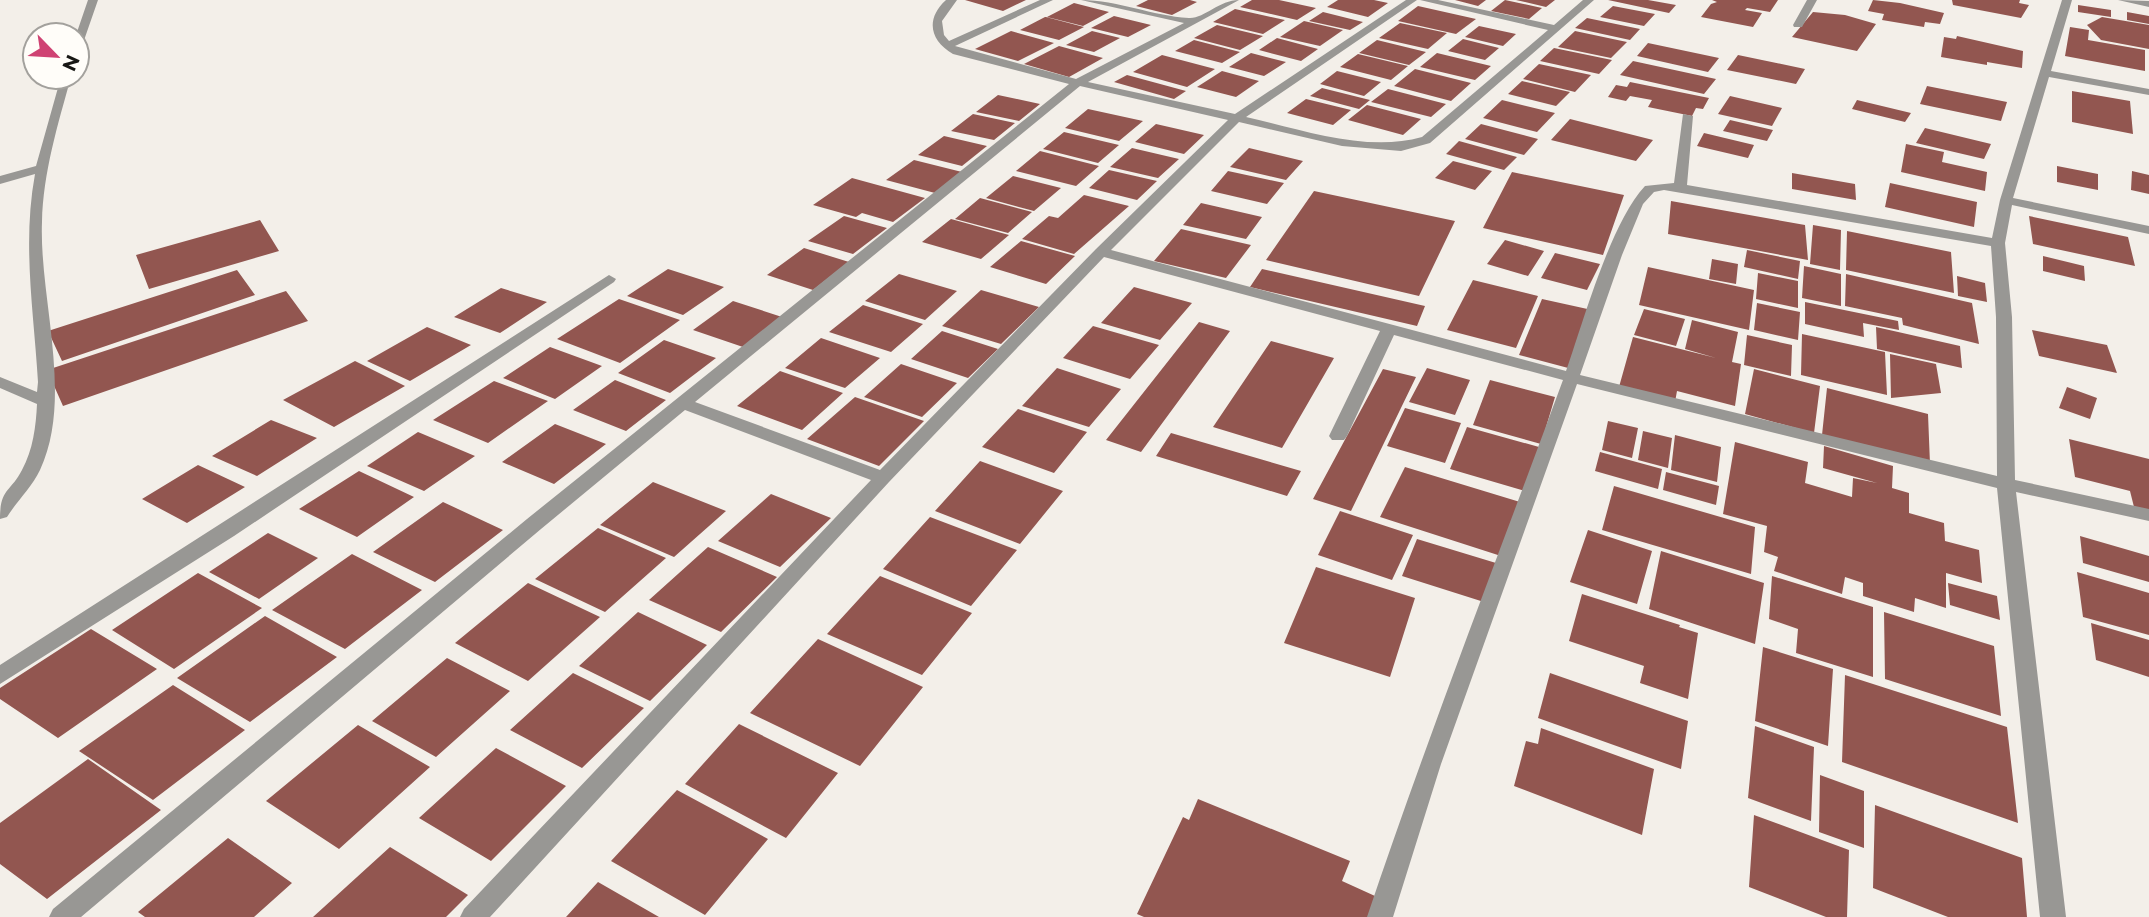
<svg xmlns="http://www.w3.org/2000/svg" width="2149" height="917" font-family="Montserrat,sans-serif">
	<rect width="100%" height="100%" fill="#f3efe9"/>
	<path fill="#925650" d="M965 0H1026L1003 11Z
		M1148 0H1190L1197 2 1172 15 1136 6Z
		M1252 0H1279L1316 8 1297 20 1240 7Z
		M1338 0H1374L1388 3 1368 17 1327 7Z
		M1455 0H1486L1478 6Z
		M1505 0 1542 8 1529 19 1491 11Z
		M1516 0H1555L1546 7Z
		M1608 0H1648L1676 5 1669 13Z
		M1712 0H1778L1770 12 1747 8 1745 10 1762 13 1753 27 1701 17 1711 4 1717 2Z
		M1873 0 1900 3 1944 13 1940 24 1925 22 1924 27 1882 20 1884 14 1868 11Z
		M1952 0H2020L2019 3 2029 5 2021 18 1953 5Z
		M1074 3 1109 12 1083 26 1047 17Z
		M2078 5 2111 10V17L2078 12Z
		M1418 6 1476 19 1456 34 1398 21Z
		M1613 6 1655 14 1644 26 1600 17Z
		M1235 9 1285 20 1263 34 1213 22Z
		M1323 12 1363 22 1350 30 1309 21Z
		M1813 12 1845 15 1876 24 1857 51 1792 37Z
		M2127 12 2149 16V24L2127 20Z
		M1114 16 1151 25 1128 37 1091 28Z
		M1045 17H1046L1084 27 1059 40 1020 30Z
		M2102 17 2149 25V49L2101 40 2087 25Z
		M1587 18 1640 29 1630 40 1575 28Z
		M1304 21 1343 30 1320 46 1280 37Z
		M1400 23 1447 33 1428 49 1379 38Z
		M1217 25 1263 36 1240 50 1194 38Z
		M1479 26 1516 34 1503 46 1465 37Z
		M2070 27 2089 30 2088 40 2145 50V71L2065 56Z
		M1011 31 1054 43 1018 61 975 49Z
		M1092 31 1120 38 1094 52 1066 45Z
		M1575 31 1627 42 1611 58 1558 47Z
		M1957 36 2023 51 2022 68 1987 62V65L1941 57 1944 37 1956 39Z
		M1277 38 1318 49 1301 61 1259 50Z
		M1463 39 1499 48 1485 60 1448 51Z
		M1194 40 1240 52 1222 63 1175 51Z
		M1377 40 1426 52 1409 65 1359 53Z
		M1648 43 1719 58 1708 72 1637 56Z
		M1059 46 1103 58 1069 77 1024 64Z
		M1554 48 1612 60 1599 74 1540 61Z
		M1251 53 1286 62 1264 76 1229 67Z
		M1437 53 1491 66 1475 80 1420 67Z
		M1358 54 1408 66 1391 80 1340 67Z
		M1162 55 1215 69 1187 87 1133 72Z
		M1738 55 1805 69 1796 84 1727 70Z
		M1633 61 1716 79 1704 94 1620 75Z
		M1539 64 1591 75 1575 92 1523 79Z
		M1415 69 1471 83 1451 101 1394 86Z
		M1222 71 1259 81 1236 97 1197 87Z
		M1337 71 1381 82 1364 96 1320 84Z
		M1127 75 1186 91 1174 99 1114 82Z
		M1522 81 1570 92 1556 106 1508 94Z
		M1630 82 1709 98 1703 109 1696 108 1692 116 1648 107 1652 100 1630 96 1626 101 1608 97 1616 85 1627 87Z
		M1927 86 2007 102 2001 121 1920 104Z
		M1322 88 1370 100 1359 109 1310 96Z
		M1388 89 1446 104 1431 117 1371 102Z
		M2072 91 2130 101 2133 134 2072 122Z
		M998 95 1040 104 1019 121 976 112Z
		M1730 96 1782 108 1772 126 1718 114Z
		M1306 99 1351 110 1333 125 1287 113Z
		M1502 100 1555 113 1537 132 1483 118Z
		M1857 100 1911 113 1905 122 1852 109Z
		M1367 105 1421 119 1403 135 1348 120Z
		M1088 109 1143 121 1119 141 1065 128Z
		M973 114 1015 123 994 140 951 131Z
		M1570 119 1653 140 1636 161 1551 140Z
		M1730 120 1773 130 1767 141 1723 131Z
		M1156 124 1204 135 1184 154 1135 142Z
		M1481 124 1538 139 1524 155 1465 139Z
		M1925 128 1991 144 1984 159 1916 143Z
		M1064 132 1119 145 1098 163 1043 149Z
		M1704 133 1754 145 1748 158 1697 146Z
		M944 136 987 146 962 166 918 155Z
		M1459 141 1517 157 1504 170 1446 154Z
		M1906 144 1944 152 1942 162 1987 172 1985 191 1901 172Z
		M1132 148 1179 159 1158 178 1110 167Z
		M1249 148 1303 161 1286 180 1230 167Z
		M1040 151 1099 166 1076 186 1016 171Z
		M914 160 962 172 935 193 886 180Z
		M1453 161 1492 171 1475 190 1435 178Z
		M2057 166 2098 174V190L2057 182Z
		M1109 170 1157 181 1137 200 1089 188Z
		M1228 171 1284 183 1267 204 1211 191Z
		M2132 171 2149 175V194L2131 190Z
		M1512 172 1624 195 1603 255 1483 228Z
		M1792 173 1855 184 1856 200 1792 189Z
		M1013 176 1061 188 1034 211 986 198Z
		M852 178 925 198 893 222 862 213 856 217 813 205Z
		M1890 183 1977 202 1974 227 1885 207Z
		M1314 191 1455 221 1419 296 1266 260Z
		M1084 195 1129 206 1074 254 1022 239 1049 216 1058 218Z
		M980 198 1032 212 1008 233 955 219Z
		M1671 201 1805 225 1808 260 1668 234Z
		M1201 203 1262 217 1246 239 1183 225Z
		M844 216 887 228 853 254 808 241Z
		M2029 216 2128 237 2135 266 2033 244Z
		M951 219 1009 235 981 259 922 242Z
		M260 220 279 251 149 289 136 255Z
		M1813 225 1841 230 1840 270 1810 264Z
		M1181 229 1251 245 1226 278 1154 261Z
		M1847 231 1951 252 1954 293 1846 270Z
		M1505 240 1544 251 1528 276 1487 264Z
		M1021 241 1075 256 1046 284 990 267Z
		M804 248 849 262 813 290 767 275Z
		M1747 250 1800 261 1798 279 1744 267Z
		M1555 253 1600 264 1587 290 1541 278Z
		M2043 256 2084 266 2085 281 2043 271Z
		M1712 259 1738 264 1736 284 1709 279Z
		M1804 266 1841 274V306L1802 298Z
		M1648 267 1754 290 1749 330 1639 305Z
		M668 269 724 287 683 315 627 296Z
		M1262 269 1425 306 1417 326 1250 287Z
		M237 270 255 295 62 361 48 331Z
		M1758 273 1798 281V308L1756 299Z
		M899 274 957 291 925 320 865 301Z
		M1846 274 1972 303 1979 344 1903 325 1902 318 1845 306Z
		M1957 276 1985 283 1987 302 1958 296Z
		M1473 280 1538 296 1516 348 1447 330Z
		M1134 287 1192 303 1160 340 1101 323Z
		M501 288 547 302 500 333 454 317Z
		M981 290 1039 307 1001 344 942 326Z
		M286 291 308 321 63 406 47 370Z
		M619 299 680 320 620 363 557 339Z
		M1542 299 1592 310 1572 369 1519 355Z
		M733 301 782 317 743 347 693 330Z
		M1805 302 1898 321 1899 330 1863 323 1864 337 1805 324Z
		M1757 303 1800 312 1798 340 1754 330Z
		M863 305 923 324 891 352 829 332Z
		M1644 309 1685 319 1676 346 1634 335Z
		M1692 320 1738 332 1732 362 1741 364 1735 406 1677 391 1675 402 1619 387 1633 337 1716 358 1685 349Z
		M1199 322 1230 331 1141 452 1106 440Z
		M1093 326 1159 345 1130 379 1063 358Z
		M427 327 471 345 410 381 367 361Z
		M1876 327 1960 346 1962 368 1877 349Z
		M2032 330 2107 345 2117 373 2039 356Z
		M942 331 998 349 968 378 911 359Z
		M1802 334 1885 352 1887 395 1801 375Z
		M1747 335 1792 345 1791 376 1744 365Z
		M821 338 880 358 845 388 785 368Z
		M664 340 716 358 670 393 618 373Z
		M1271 341 1334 358 1282 448 1213 427Z
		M550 347 602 366 555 399 503 378Z
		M1890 354 1936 364 1941 393 1891 398Z
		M355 361 405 386 334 427 283 400Z
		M901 364 957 383 922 417 864 397Z
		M1057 368 1121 389 1089 427 1022 406Z
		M1427 368 1470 380 1455 415 1409 402Z
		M1383 369 1416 377 1351 511 1313 499Z
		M1754 369 1820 386 1814 433 1745 414Z
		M780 371 843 393 802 430 737 406Z
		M615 380 666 400 626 431 573 410Z
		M1490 380 1555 397 1541 444 1473 425Z
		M494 381 548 401 488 443 433 420Z
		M2067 387 2097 398 2090 419 2059 408Z
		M1827 388 1928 414 1930 464 1822 435Z
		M855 397 924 421 879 466 807 439Z
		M1405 408 1461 423 1445 463 1387 446Z
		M1018 409 1087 432 1054 473 982 447Z
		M271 420 317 438 257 476 212 456Z
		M1608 421 1638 428 1632 458 1602 450Z
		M555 424 606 444 554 484 502 462Z
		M1467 427 1539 447 1525 491 1450 469Z
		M1643 431 1672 438 1668 468 1638 460Z
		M418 432 475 456 424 491 367 466Z
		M1171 433 1301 471 1287 496 1156 456Z
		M1675 435 1721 447 1717 482 1671 470Z
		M2069 439 2149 459V511L2134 507 2130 491 2075 477Z
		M1735 442 1808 462 1805 483 1852 497 1853 478 1877 483 1823 468 1824 446 1893 466 1892 488 1909 493V513L1944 523 1945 541 1979 550 1982 583 1946 573V608L1915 598 1914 612 1863 596V583L1845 577 1842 594 1774 571 1778 557 1764 552 1767 526 1723 514Z
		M1600 452 1662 469 1658 489 1595 471Z
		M980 461 1063 491 1020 544 935 511Z
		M198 465 245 487 187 523 142 499Z
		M1405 467 1520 502 1501 556 1380 517Z
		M359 471 414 497 357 537 299 509Z
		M1666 472 1719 486 1716 505 1663 490Z
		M653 482 726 511 674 557 600 525Z
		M1614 486 1755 527 1751 574 1602 530Z
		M771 494 831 518 780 567 718 541Z
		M443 502 503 530 435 582 373 552Z
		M1340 511 1413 535 1392 580 1318 555Z
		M930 517 1017 550 971 606 883 569Z
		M598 528 666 558 605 612 535 579Z
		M1588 530 1652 551 1637 604 1570 582Z
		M268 533 318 558 259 599 209 572Z
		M2080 536 2149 556V582L2083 563Z
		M1417 539 1496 563 1484 602 1402 576Z
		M708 547 777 577 721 632 649 600Z
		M1661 551 1764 583 1755 644 1649 609Z
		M352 554 422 590 345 649 272 610Z
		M1316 567 1415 598 1390 677 1284 643Z
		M2077 572 2149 593V635L2083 617Z
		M198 573 262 608 174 669 112 630Z
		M880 576 972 613 922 675 827 634Z
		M1772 576 1873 607V677L1796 653 1798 629 1769 619Z
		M528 583 600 617 528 681 455 643Z
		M1948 583 1997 596 2000 620 1950 605Z
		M1582 594 1680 625 1679 627 1698 633 1688 699 1640 683 1644 666 1569 641Z
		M638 612 707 645 650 701 579 666Z
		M1884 612 1994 646 2001 716 1885 679Z
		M265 616 337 657 250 722 177 678Z
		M2091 623 2149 640V677L2096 660Z
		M91 629 157 669 58 738 0 699V688Z
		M818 639 923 687 860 766 750 713Z
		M1763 647 1833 669 1828 746 1755 721Z
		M447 658 510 691 436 757 372 721Z
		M573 673 644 708 582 768 510 730Z
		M1550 673 1688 721 1681 769 1538 718Z
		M1845 675 2007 727 2018 823 1842 762Z
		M173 685 245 730 153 800 79 751Z
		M739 724 838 773 786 838 685 784Z
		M358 725 430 767 339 849 266 801Z
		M1755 726 1814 747 1811 821 1748 798Z
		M1541 728 1654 769 1642 835 1514 786 1526 741 1538 744Z
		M496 748 566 786 491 861 419 818Z
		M88 759 161 810 47 899 0 864V823Z
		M1820 775 1864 791V848L1819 832Z
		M677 790 768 839 705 915 611 861Z
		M1198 799 1350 861 1342 881 1375 896 1368 917H1144L1137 914 1183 817 1189 820Z
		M1875 805 2022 858 2027 917H1948L1873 888Z
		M1754 815 1849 850 1847 917H1826L1749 887Z
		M228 838 292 883 254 917H145L138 912Z
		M390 847 468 895 446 917H313Z
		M598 882 659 917H566Z"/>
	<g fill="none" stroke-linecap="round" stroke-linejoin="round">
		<path fill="#989794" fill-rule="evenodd" d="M88 0H98L82 46 77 49 76 35Z
			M946 0H957L942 21 944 35 949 41 1040 0H1053L955 46 1076 79 1184 23 1081 0C1118 0 1152 16 1189 18 1204 19 1219 0 1239 0L1088 82 1235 114 1406 0H1417L1246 117C1301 129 1366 153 1422 137L1548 30 1420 0H1438L1554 25 1583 0H1594L1430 143 1401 151 1342 146 1239 122 1111 250 1566 371C1584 320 1610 224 1645 186L1674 183 1683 114 1693 116 1687 185 1992 238 2000 200 2062 0H2072L2051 71 2149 89V95L2049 77 2013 198 2149 226V234L2012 205 2005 243 2012 317 2015 480 2149 509V521L2016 492 2066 917H2040L1997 488 1577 384 1441 764 1393 917H1367C1428 736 1497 559 1563 380L1394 335 1347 436 1344 440H1332L1329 436 1380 331 1104 257 889 482 490 917H460L464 909 871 480 685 410 541 529 81 917H49L53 909 527 519 1069 84 953 54C930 41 925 19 946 0ZM1080 86 1228 120 1096 249 880 470 695 402ZM1664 190 1991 246 1996 317 1997 476 1580 375 1622 255 1643 204 1654 192Z
			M1807 0H1817L1802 27H1794L1793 25Z
			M2118 0 2149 1V7Z
			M61 77H71C58 124 43 173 42 222 39 299 74 397 40 470 32 487 17 501 7 517L0 519C0 488 10 493 22 470 33 450 36 426 37 404L0 388V377L37 392 38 382C34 313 22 244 35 174L0 184V176L36 166Z
			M609 275 616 279 614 282 234 536 0 684V665Z"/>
	</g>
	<g transform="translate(56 56) rotate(115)"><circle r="33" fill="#fffdf9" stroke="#a3a19d" stroke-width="2"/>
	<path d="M0-5L12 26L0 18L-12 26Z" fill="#cf4273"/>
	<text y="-10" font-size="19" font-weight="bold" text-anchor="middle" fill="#181714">N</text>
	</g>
</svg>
